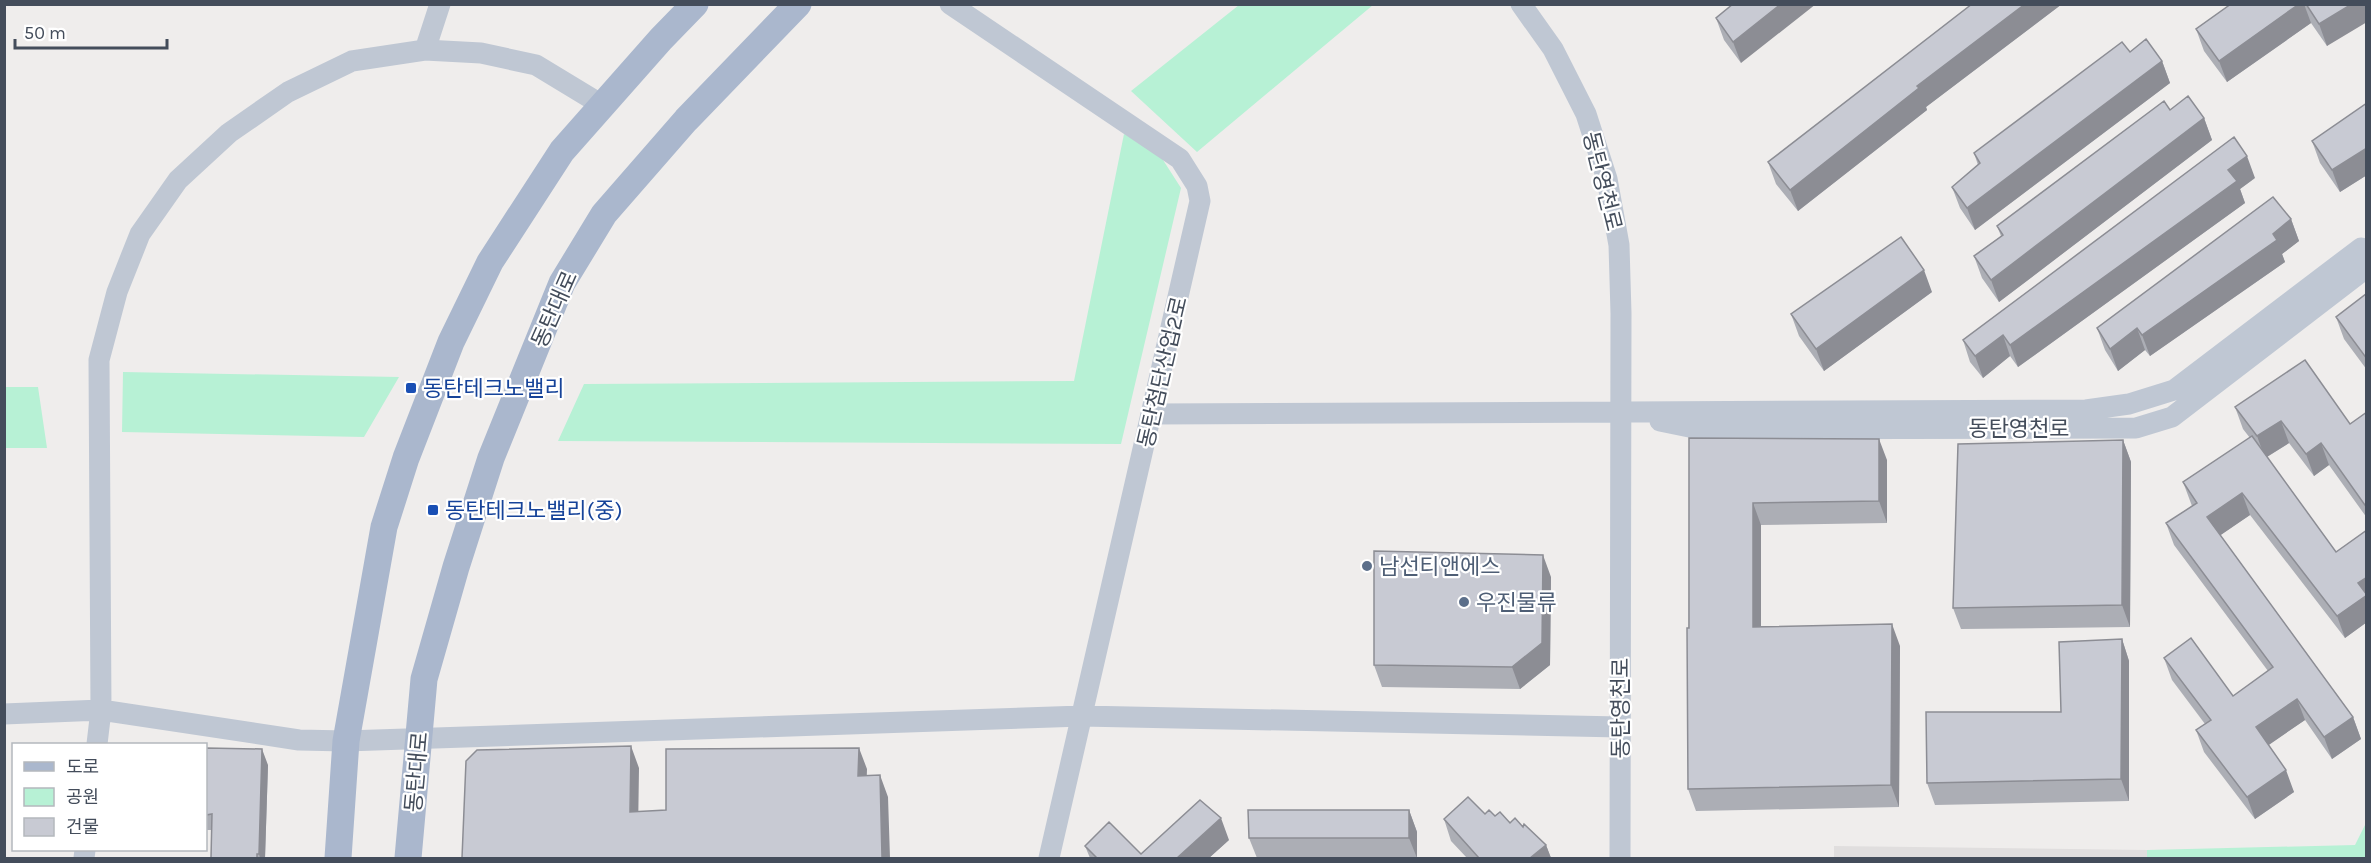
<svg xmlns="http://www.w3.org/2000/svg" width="2371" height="863" font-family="Karla,'Noto Sans KR',sans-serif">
	<rect width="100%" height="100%" fill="#efedec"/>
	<path fill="#e0dede" d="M1834 846 2147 850V858H1834Z"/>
	<path fill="#b7f1d5" d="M1239 5H1373L1197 152 1131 91Z
		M1124 134 1156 149 1181 188 1121 444 558 441 584 384 1074 381Z
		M123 372 399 377 364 437 122 432Z
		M5 387H38L47 448H5Z
		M2366 823V858H2147V850L2355 845Z"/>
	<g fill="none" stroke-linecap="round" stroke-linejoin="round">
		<path stroke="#bfc7d3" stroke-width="21" d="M440 4 425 50 481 53 536 65 602 105
			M950 4 1180 159 1197 186 1200 201 1049 858
			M1521 4 1553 49 1586 114 1607 179 1619 245 1621 313 1620 858
			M1153 414 2086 410 2129 404 2174 390 2361 248 2366 252
			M1660 421 1699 429 2136 428 2172 417 2366 268
			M4 714 101 710 299 740 346 741 1082 716 1620 727
			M97 744 101 710 99 360 117 292 140 234 178 180 229 133 288 92 352 61 425 50
			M84 858 85 850"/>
		<path stroke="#aab7cd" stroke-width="27" d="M338 858 346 741 384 527 406 458 451 342 490 262 562 151 661 39 695 4
			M408 858 424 679 456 567 491 458 562 283 604 214 686 120 798 4"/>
	</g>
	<path fill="#acaeb5" d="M1733 4 1741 63 1724 40 1716 18Z
		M1972 4H2062L1926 107 1927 110 1798 211 1776 184 1768 162Z
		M2231 4H2367L2327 46 2311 23 2227 82 2204 51 2196 29Z
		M2130 52 2162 61 2170 83 1975 230 1960 208 1952 187 1978 165 1974 153Z
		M2367 103V175L2340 192 2320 163 2312 141Z
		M2170 110 2204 118 2212 140 1999 302 1982 278 1974 256 2001 236 1997 226Z
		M2255 178 2240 189 2245 203 2018 367 2010 356 1983 378 1970 362 1963 340Z
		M2291 219 2299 241 2282 254 2285 262 2150 356 2145 350 2118 371 2105 350 2097 328Z
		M1932 292 1824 371 1799 336 1791 314Z
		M2367 296V370L2344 339 2336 317Z
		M2235 407 2350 424 2367 412V518L2329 465 2314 476 2289 443 2267 457 2336 552 2367 530V622L2345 638 2250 515 2220 535 2353 717 2361 739 2332 759 2305 720 2268 745 2294 792 2255 819 2204 752 2196 730 2205 724 2172 680 2164 658 2233 696 2268 671 2174 545 2166 523 2192 506 2183 482 2250 438 2243 429Z
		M1689 438 1887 460V523L1761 525V626L1900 646 1899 807 1696 811 1688 789Z
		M2123 440 2131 462 2130 627 1961 629 1953 608Z
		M1551 577 1550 665 1520 689 1382 687 1374 665Z
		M2122 639 2129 661V801L1935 805 1927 783 2061 712Z
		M206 748 268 765 265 858H211V830H206Z
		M1409 810 1417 832V858H1257L1249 838Z
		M1485 814 1495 816 1523 827 1546 845 1551 858H1467L1451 841 1444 819Z
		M1229 840 1209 858H1090L1085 846 1141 854Z"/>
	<path fill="#8c8d94" d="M1781 4H1816L1741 63 1733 42Z
		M2025 4H2062L1926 107 1927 110 1798 211 1790 190 1917 86Z
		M2299 4H2304L2311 23 2227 82 2219 61Z
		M2352 4H2367V22L2327 46 2319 24Z
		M2162 61 2170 83 1975 230 1967 208Z
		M2204 118 2212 140 1999 302 1991 280Z
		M2367 148V175L2340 192 2332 170Z
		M2247 156 2255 178 2240 189 2245 203 2018 367 2010 345 2228 170Z
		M2291 219 2299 241 2282 254 2285 262 2150 356 2142 335Z
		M1924 270 1932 292 1824 371 1816 349Z
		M2137 328 2145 350 2118 371 2110 349Z
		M2003 335 2010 356 1983 378 1975 356Z
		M2281 421 2289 443 2265 458 2257 436Z
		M1879 439 1887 460V523L1879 501Z
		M2123 440 2131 462 2130 627 2122 605Z
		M2321 443 2329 465 2314 476 2306 454Z
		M2242 493 2250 515 2215 539 2207 517Z
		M1753 503 1761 525V648L1753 627Z
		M1543 555 1551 577 1550 665 1520 689 1512 667Z
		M2367 577V622L2345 638 2337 616 2358 583Z
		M1892 624 1900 646 1899 807 1891 785Z
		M2122 639 2129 661V801L2121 779Z
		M2297 699 2305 720 2263 749 2256 727Z
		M2353 717 2361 739 2332 759 2324 737Z
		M631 746 639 768 638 834 630 812Z
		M859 748 867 769 866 798 858 776Z
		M262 749 268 765 265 858H260L259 854Z
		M2286 770 2294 792 2255 819 2247 797Z
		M880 775 888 797 890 858H882Z
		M1409 810 1417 832V858L1409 838Z
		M1221 818 1229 840 1209 858H1177Z
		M1546 845 1551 858H1530Z"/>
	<path fill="#c8cad3" stroke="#8c8d94" stroke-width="1.5" d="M1733 4H1781L1733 42 1716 18Z
		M1972 4H2025L1917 86 1919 88 1790 190 1768 162Z
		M2231 4H2299L2219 61 2196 29Z
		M2306 4H2352L2319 24Z
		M2146 39 2162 61 1967 208 1952 187 1980 163 1974 153 2122 42 2130 52Z
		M2188 96 2204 118 1991 280 1974 256 2003 235 1997 226 2164 101 2170 110Z
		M2367 103V148L2332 170 2312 141Z
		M2234 137 2247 156 2228 170 2237 181 2010 345 2003 335 1975 356 1963 340Z
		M2273 197 2291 219 2273 234 2277 240 2142 335 2137 328 2110 349 2097 328Z
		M1901 237 1924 270 1816 349 1791 314Z
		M2366 294 2367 296V359L2336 317Z
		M2305 360 2350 424 2367 412V508L2321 443 2306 454 2281 421 2257 436 2235 407Z
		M2252 436 2336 552 2367 530V577L2358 583 2367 595 2337 616 2242 493 2207 517 2353 717 2324 737 2297 699 2256 727 2286 770 2247 797 2196 730 2211 720 2164 658 2191 638 2233 696 2273 667 2166 523 2197 503 2183 482Z
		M1689 438 1879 439V501L1753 503V627L1892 624 1891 785 1688 789 1687 628H1689Z
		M2123 440 2122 605 1953 608 1958 444Z
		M1374 551 1543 555 1542 643 1512 667 1374 665Z
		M2122 639 2121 779 1927 783 1926 712H2061L2059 642Z
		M631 746 630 812 666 810V749L859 748 858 776 880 775 882 858H462L466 761 477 750Z
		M206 748 262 749 259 854H257V858H211L212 814 206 815Z
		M1468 797 1485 814 1489 810 1495 816 1500 812 1510 823 1515 818 1523 827 1524 824 1546 845 1530 858H1479L1444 819Z
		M1200 800 1221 818 1177 858H1097L1085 846 1109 822 1141 854Z
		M1248 810H1409V838H1249Z"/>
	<g fill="#1a4fb4" stroke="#fff" stroke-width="2">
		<rect x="405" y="382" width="12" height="12" rx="3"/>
		<rect x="427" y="504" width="12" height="12" rx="3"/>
	</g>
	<g fill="#5c6f8a" stroke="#fff" stroke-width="2">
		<circle cx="1367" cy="566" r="6"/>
		<circle cx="1464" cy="602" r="6"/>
	</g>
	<g text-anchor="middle" stroke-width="4.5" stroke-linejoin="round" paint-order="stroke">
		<g font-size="22" fill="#444d5b" stroke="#fff">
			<text transform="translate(1603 181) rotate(76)" y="8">동탄영천로</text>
			<text transform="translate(554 309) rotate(-66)" y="8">동탄대로</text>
			<text transform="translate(1162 372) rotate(-77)" y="8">동탄첨단산업2로</text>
			<text x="2019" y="436">동탄영천로</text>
			<text transform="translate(1620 708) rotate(-90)" y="8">동탄영천로</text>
			<text transform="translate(416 772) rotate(-85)" y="8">동탄대로</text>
		</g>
		<g font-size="22" fill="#164399" stroke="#fff" text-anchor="start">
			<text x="423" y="396">동탄테크노밸리</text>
			<text x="445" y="518">동탄테크노밸리(중)</text>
		</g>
		<g font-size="22" fill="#4e5e75" stroke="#fff" text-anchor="start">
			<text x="1379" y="574">남선티앤에스</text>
			<text x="1476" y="610">우진물류</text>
		</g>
	</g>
	<rect width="2371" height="863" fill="none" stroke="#444d5b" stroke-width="12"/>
	<rect x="12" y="743" width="195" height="108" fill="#ffffff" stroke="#b4b8bd" stroke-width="1.5"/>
	<rect x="24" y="762" width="30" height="9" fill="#aab7cd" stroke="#b4b8bd" stroke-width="1.5"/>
	<text x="66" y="773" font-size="18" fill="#444d5b">도로</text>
	<rect x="24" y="788" width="30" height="18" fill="#b7f1d5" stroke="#b4b8bd" stroke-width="1.5"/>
	<text x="66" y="803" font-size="18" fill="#444d5b">공원</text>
	<rect x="24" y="818" width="30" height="18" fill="#c8cad3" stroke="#b4b8bd" stroke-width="1.5"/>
	<text x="66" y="833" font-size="18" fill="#444d5b">건물</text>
	<path d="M15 39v9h152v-9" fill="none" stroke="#444d5b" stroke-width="3"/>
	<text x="24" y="39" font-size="18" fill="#444d5b" stroke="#ffffff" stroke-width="4.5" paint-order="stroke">50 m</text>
</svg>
